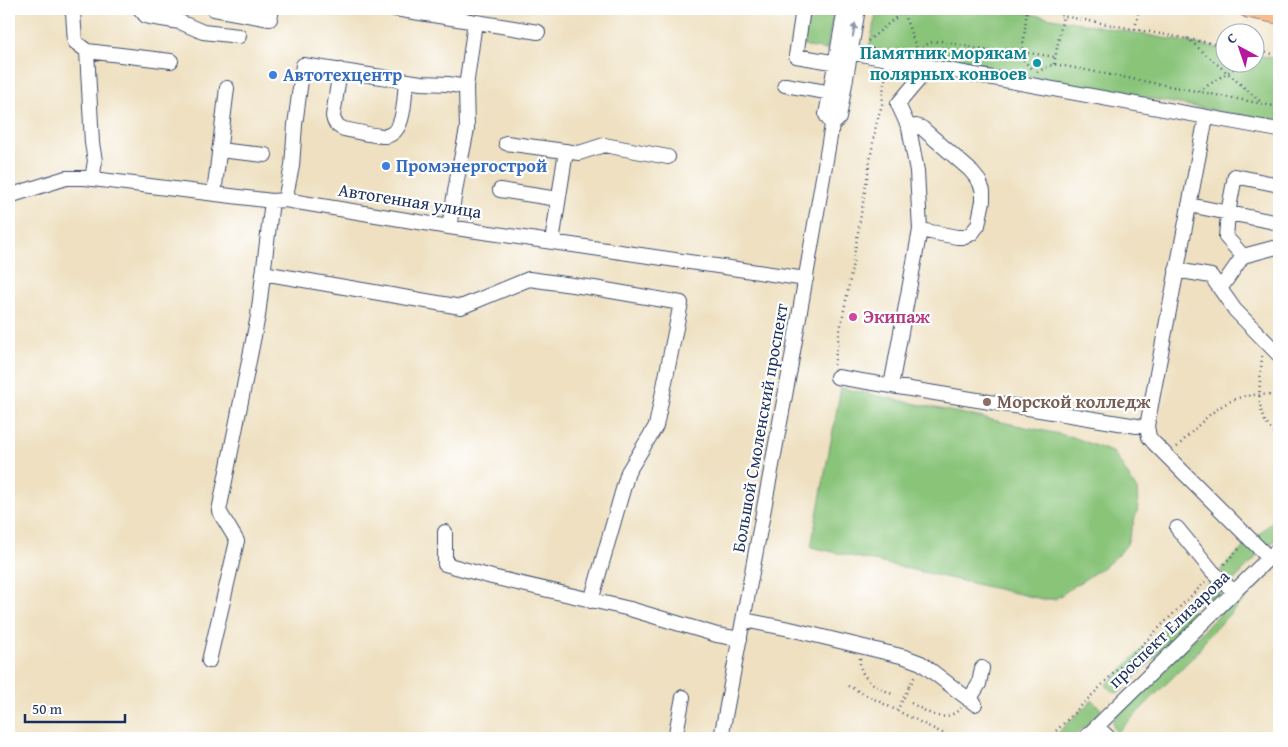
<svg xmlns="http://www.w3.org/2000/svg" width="1288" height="747" font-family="'Gentium Book Plus',serif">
	<rect width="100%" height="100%" fill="#fff"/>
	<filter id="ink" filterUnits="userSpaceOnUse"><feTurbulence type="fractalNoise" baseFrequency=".02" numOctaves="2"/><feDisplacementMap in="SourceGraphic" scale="10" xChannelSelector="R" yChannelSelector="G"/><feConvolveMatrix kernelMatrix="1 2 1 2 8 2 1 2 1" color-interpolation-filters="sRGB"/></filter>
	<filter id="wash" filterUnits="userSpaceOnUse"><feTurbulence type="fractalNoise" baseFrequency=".0096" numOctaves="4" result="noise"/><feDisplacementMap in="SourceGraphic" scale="20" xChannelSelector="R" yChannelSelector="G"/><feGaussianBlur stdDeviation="1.12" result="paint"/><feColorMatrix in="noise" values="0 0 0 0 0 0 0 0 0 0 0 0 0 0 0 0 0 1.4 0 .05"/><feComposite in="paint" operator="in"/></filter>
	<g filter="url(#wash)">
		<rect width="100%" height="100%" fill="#eee0c0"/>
		<path fill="#89c479" stroke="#527a6c" d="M809 9H834L827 50 804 46Z
			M877 9H1002L1225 49 1226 62H1256V55L1279 59V122L869 48Z
			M841 388 1073 437 1114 453 1137 490 1138 508 1127 544 1120 553 1109 563 1055 599H1042L811 547Z
			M1279 514V536L1272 543 1264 545 1255 538Z
			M1249 542 1257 553 1254 560 1232 582 1220 570Z
			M1279 559V565L1207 637 1197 653 1117 733C1113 727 1112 725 1114 718L1274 561Z
			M1214 577 1225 589 1205 608 1194 597Z
			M1187 605C1191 609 1196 614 1193 620L1120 692C1114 694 1110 690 1106 685Z
			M1092 700 1101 709 1100 712 1073 738H1053Z"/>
	</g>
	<g filter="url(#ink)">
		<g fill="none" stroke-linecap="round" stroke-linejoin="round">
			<defs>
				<path id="minor" d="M70 9 73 12 75 42 87 51
					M140 9 146 16 150 17 180 22 203 32 239 36
					M214 9 270 19 272 9
					M395 9 538 32
					M803 9 796 56 844 64
					M838 50 1279 130
					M340 70 333 116C334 123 337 126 344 129 353 131 379 137 386 136 406 132 404 96 406 81
					M785 85 838 94
					M1206 117 1147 426 1149 437 1154 443 1269 558
					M832 125 826 115 845 9
					M909 128 916 126 922 128 970 170 979 181 983 191V201L978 225 972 233 965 237H957L920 230
					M506 143 579 153 604 145 668 157
					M219 150 265 155
					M92 179 95 161 92 143 87 51 171 61
					M500 190 558 199
					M214 194 227 88
					M9 196 66 178H85L272 201 285 200 449 227 806 279
					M285 200 292 166 295 125 303 65 421 83 448 84 466 87
					M1189 205 1279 223
					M449 227 458 174 467 129 466 87 475 22
					M552 242 566 151
					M1243 256 1226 237 1228 213 1235 176 1279 185
					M1176 270 1211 276 1235 310 1279 355
					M263 273 461 307 529 279 594 288 681 303 656 426 628 472 591 601
					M1220 289 1243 256 1273 248
					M837 377 1137 426
					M891 386 920 230 917 171 909 128 898 104 920 78
					M1177 528 1212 571 1234 592
					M445 532V564L492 577 630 609 717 635 740 639
					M744 620 790 629 905 657 921 663 975 704
					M209 661 237 541 219 511 258 316 272 201
					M969 700 979 684 982 668
					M1097 727 1109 738
					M675 738 683 697
					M721 738 790 369 832 125 839 118 858 9
					M1085 738 1279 548"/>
				<path id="major" d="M1248 9 1279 15"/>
			</defs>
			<use href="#minor" stroke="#3b4a6d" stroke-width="16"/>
			<use href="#major" stroke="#3b4a6d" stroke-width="19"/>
			<path stroke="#3b4a6d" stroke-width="2.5" stroke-dasharray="1 4" stroke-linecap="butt" d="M902 9 918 52
				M1047 9 1063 16 1226 46
				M1135 29 1139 9
				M1187 38 1262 103
				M868 41 906 9
				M919 51C926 44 931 41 941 41L1022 58 1033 71
				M1256 51 1279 55
				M1023 52 1055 57
				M1022 58 1027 9
				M1054 64 1063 16
				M1037 72 1054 64 1279 107
				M1199 91 1244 62
				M1262 356C1261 374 1256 402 1264 419 1267 426 1274 432 1279 437
				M834 365 839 335 850 280 876 125 882 105 884 83 888 71
				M1177 447C1208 416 1230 386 1279 397
				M1224 564 1241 547
				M860 658C858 680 878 687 894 695
				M848 686 946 735
				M909 687 916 674
				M911 703C930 713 943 725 961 708
				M1049 738 1205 582"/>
			<use href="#minor" stroke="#fff" stroke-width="14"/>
			<use href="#major" stroke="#fbbb8c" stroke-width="18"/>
			<path stroke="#3b4a6d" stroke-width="2.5" stroke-dasharray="1 4" stroke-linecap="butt" d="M897 711 909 687"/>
		</g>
		<defs><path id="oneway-solid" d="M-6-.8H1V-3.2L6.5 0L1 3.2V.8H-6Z" transform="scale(1.25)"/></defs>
		<use fill="#8d97ae" href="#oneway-solid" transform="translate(854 30) rotate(-80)"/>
	</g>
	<circle fill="#0f9aa8" stroke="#fff" stroke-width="2" cx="1037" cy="63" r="5"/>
	<g fill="#3f7fe0" stroke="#fff" stroke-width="2">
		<circle cx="273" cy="75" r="5"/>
		<circle cx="386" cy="166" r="5"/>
	</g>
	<circle fill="#d1479c" stroke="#fff" stroke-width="2" cx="853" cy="317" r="5"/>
	<circle fill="#8d6e63" stroke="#fff" stroke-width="2" cx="987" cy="402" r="5"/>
	<g text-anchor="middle" stroke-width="4.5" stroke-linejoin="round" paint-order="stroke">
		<g font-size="18" font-weight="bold" fill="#0d838f" stroke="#fff" text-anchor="end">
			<text x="1027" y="59">Памятник морякам<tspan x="1027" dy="21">полярных конвоев</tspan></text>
		</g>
		<g font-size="18" font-weight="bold" fill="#366cbe" stroke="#fff" text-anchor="start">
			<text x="283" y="81">Автотехцентр</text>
			<text x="396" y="172">Промэнергострой</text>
		</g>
		<g font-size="18" fill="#1b2f5e" stroke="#fff">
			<text transform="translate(410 201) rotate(9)" y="6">Автогенная улица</text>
			<text transform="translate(760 428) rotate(-80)" y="6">Большой Смоленский проспект</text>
			<text transform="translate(1169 629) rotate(-44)" y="6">проспект Елизарова</text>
		</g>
		<g font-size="18" font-weight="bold" fill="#b23c85" stroke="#fff" text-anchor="start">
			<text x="863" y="323">Экипаж</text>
		</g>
		<g font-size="18" font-weight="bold" fill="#785e54" stroke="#fff" text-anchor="start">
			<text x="997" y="408">Морской колледж</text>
		</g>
	</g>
	<rect width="1288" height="747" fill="none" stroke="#fff" stroke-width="30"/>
	<g transform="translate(1240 48) rotate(320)"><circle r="24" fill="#ffffff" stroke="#a4acbf"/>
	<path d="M0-4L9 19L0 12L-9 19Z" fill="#b5179e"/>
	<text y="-8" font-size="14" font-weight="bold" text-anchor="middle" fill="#1b2f5e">С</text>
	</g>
	<path d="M25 714v8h100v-8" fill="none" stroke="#1b2f5e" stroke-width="2.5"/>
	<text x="32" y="714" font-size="15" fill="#1b2f5e" stroke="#ffffff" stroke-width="4" paint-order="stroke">50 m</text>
</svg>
